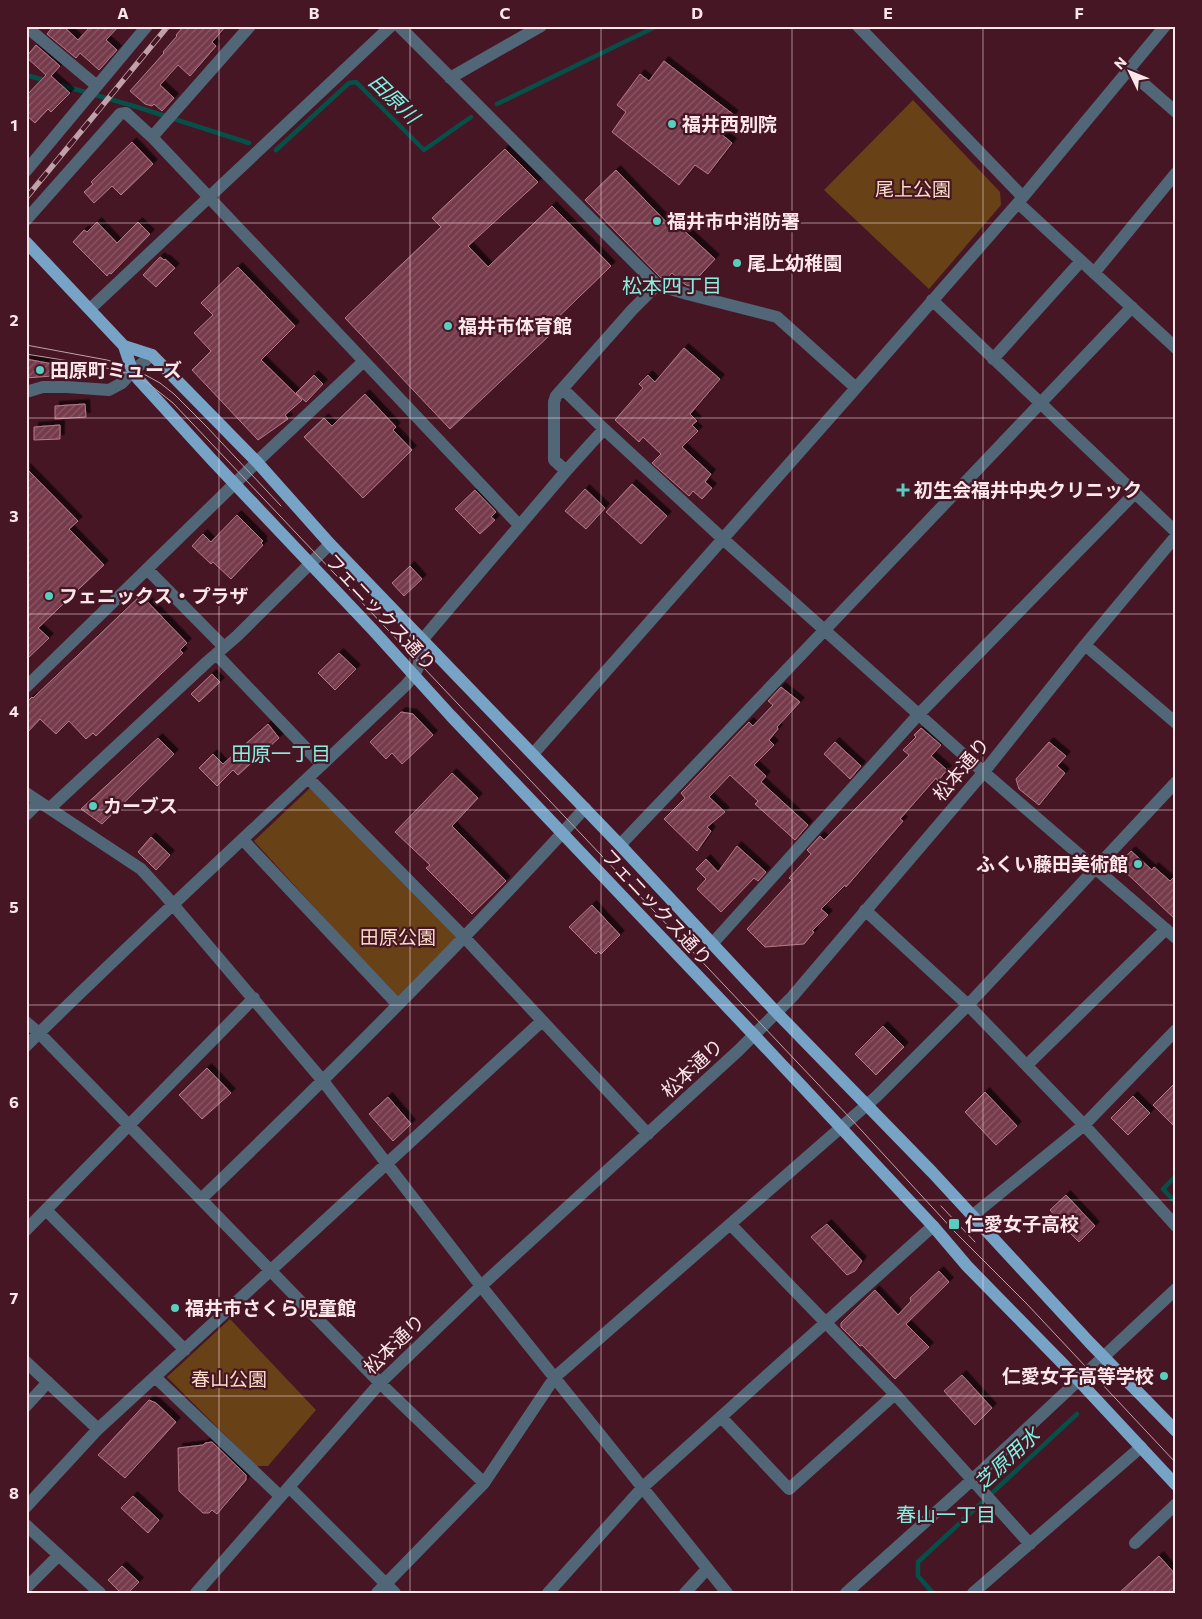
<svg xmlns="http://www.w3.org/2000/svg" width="1202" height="1619" font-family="Commissioner,'Noto Sans JP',sans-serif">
	<defs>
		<pattern id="building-hatch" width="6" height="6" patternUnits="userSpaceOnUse" patternTransform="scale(1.25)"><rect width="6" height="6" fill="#763b4c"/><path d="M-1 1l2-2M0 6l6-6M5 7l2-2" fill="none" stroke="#8a5766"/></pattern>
		<filter id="shadow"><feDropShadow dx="4.5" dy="-4.5" stdDeviation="0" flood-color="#0009"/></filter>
	</defs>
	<rect width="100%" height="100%" fill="#471625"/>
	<path fill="#694117" d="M913 100 1000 192 1001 205 929 289 824 190Z
		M310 788 458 939 398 999 254 841Z
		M230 1319 316 1410 268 1466H256L167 1377Z"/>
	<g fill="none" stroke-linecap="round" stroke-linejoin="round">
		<path stroke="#055149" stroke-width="4.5" d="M26 75 47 81
			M57 84 137 107 249 143
			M497 104 657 26
			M276 150 349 83 356 82 424 150 471 117
			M1176 1176 1163 1189 1176 1203
			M933 1593 918 1576V1562L1077 1414"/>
	</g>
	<path fill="url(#building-hatch)" stroke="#b67a88" filter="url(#shadow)" d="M53 26H63L78 40 91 26H119L106 40 117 50 99 70 80 53 76 58 47 34Z
		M184 26H226L212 42 216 46 190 76 178 65 160 85 174 98 162 111 154 104 152 106 145 104 130 91 164 53 163 52 177 36 176 35Z
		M36 45 60 66 51 76 70 93 51 112 48 109 35 123 26 115V96L46 75 26 57Z
		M664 61 734 115 720 133 732 143 708 174 695 165 679 185 612 132 626 112 617 105 640 74 649 81Z
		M132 142 153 164 121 195 112 186 94 203 84 192 93 184 91 182Z
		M505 149 538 182 468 246 488 267 552 206 611 266 546 329 551 334 450 429 345 318 441 227 432 218Z
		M616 170 674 230 678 225 715 259 690 286 686 285 672 273 666 279 661 278 585 200Z
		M97 222 117 243 138 222 150 234 111 274 109 273 107 276 73 242 84 230 87 232Z
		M160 257 164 260 165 259 175 268 156 287 143 275Z
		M238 267 295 326 261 360 302 400 285 415 288 419 258 440 192 370 211 351 194 333 213 315 201 303Z
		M684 348 720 379 690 414 697 421 692 425 698 431 682 447 711 474 705 482 712 488 702 499 693 491 689 496 652 463 661 454 643 437 639 442 615 420 643 388 639 384 648 375 655 382Z
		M26 359 53 364 52 376 26 378Z
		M314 375 323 384 306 402 296 393Z
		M365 394 396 427 393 430 412 450 363 498 304 437 324 418 332 426Z
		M85 404 86 417 55 419V406Z
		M60 425V439L34 440V427Z
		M26 468 78 521 69 529 104 565 38 628 49 638 26 660Z
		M632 484 667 516 641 544 606 512Z
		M585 489 605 508 586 529 565 511Z
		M475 490 496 512 491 517 495 520 480 534 455 509Z
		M237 515 263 541 261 543 263 545 231 579 213 562 211 564 192 546 203 534 211 542Z
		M410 566 422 579 404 596 392 583Z
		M141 595 187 643 180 650 183 653 96 736 93 733 86 739 69 721 56 734 40 719 26 734V703L32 697 33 698Z
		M339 653 356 669 335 690 318 673Z
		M212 674 220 682 199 702 191 694Z
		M781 687 800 702 777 727 778 729 769 740 774 745 754 765 766 776 761 782 808 825 795 840 755 804 758 801 730 775 709 797 725 812 707 827 711 831 697 851 664 819 685 798 681 793 686 788 749 722 753 726 773 705 768 701Z
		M401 712 413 714 433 735 402 764 392 753 386 759 370 742Z
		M268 724 279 738 238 775 233 770 217 786 199 768 213 754 223 764Z
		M921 728 941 745 931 756 947 770 938 781 936 778 900 819 903 821 846 887 845 885 821 909 828 915 812 931 814 932 804 944 765 947 747 929 792 880 789 878 811 854 807 850 820 836 824 840 909 755 903 750 916 737 914 735Z
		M158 738 174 754 106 820 102 824 81 809Z
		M835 742 861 766 850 779 824 754Z
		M1049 742 1066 756 1057 766 1065 773 1039 805 1019 789 1016 779Z
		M452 773 478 798 452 826 506 881 472 914 426 868 430 865 395 832Z
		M151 837 170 855 156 870 138 852Z
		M737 846 766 872 758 881 754 878 721 912 697 889 706 879 696 869 706 859 718 872Z
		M1131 851 1152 870 1154 867 1170 881 1176 875V920L1118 865Z
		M592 905 620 935 601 954 598 951 596 954 569 927Z
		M883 1026 904 1047 876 1075 855 1054Z
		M207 1068 231 1093 202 1119 179 1095Z
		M1176 1082V1128L1153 1105Z
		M985 1092 1017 1126 996 1145 965 1112Z
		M1133 1096 1150 1113 1128 1135 1111 1118Z
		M388 1097 411 1124 393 1141 369 1114Z
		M1066 1195 1095 1226 1079 1242 1065 1228 1063 1230 1051 1218 1054 1215 1050 1210Z
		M827 1224 862 1261 855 1271 847 1275 811 1237Z
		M939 1271 949 1282 906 1324 929 1347 895 1379 862 1345 860 1346 841 1327V1323L875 1290 898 1315 911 1301 910 1298Z
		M962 1375 992 1408 975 1425 944 1391Z
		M149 1400 156 1403 176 1422 125 1478 98 1455Z
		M212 1442 246 1475V1480L217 1514 212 1510 209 1513H203L179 1491 178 1448 203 1445 205 1443Z
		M133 1496 159 1520 148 1533 121 1508Z
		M1159 1556 1176 1575V1593H1119Z
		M122 1566 139 1582 128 1593H121L108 1580Z"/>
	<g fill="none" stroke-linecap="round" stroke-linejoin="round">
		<path stroke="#516778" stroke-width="12" d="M399 26 657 285 687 294 777 317 856 388
			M858 26 1022 196
			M29 29 97 86
			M1128 70 1176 112
			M450 78 541 26
			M152 137 250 26
			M26 171 147 26
			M1018 203 1176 348
			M26 220 120 114 126 113 152 137 519 525
			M1094 273 1176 173
			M932 300 1176 532
			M90 309 391 26
			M993 359 1081 261
			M563 389 604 429
			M26 392 43 387H67L109 390 122 383 133 371 152 355
			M566 471 554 460V402L556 396 632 310 657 285
			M147 569 224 647
			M1085 645 1176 723
			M216 654 322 765
			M26 687 264 455 364 361
			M533 754 856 388 1018 203 1165 26
			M308 778 465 938 648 1134
			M26 793 141 869 164 894 323 1081 481 1286 727 1593
			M50 808 207 662 237 636 330 544
			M26 815 39 802
			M243 840 398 1005
			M620 845 1132 307
			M865 910 968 1005 1084 1125 1176 1226
			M712 944 919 714 1134 494
			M26 1022 39 1033 380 1383 484 1483
			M26 1046C150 923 280 806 406 685 412 678 418 672 419 663 420 655 417 647 423 639L566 471 604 429 723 539 965 756 1176 938
			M1027 1065 1166 929
			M201 1199C332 1073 462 944 585 808
			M46 1210 185 1350
			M972 1216 1084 1125 1176 1030
			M731 1225 895 1394 1030 1544
			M26 1230 254 998
			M26 1362 98 1429
			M155 1377 280 1496
			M26 1406 48 1382
			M721 1417 789 1489 895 1394
			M289 1487 395 1593
			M26 1507 98 1429 542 1021
			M26 1525 100 1593
			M1135 1543 1176 1504
			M26 1588 59 1555
			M196 1593 380 1383 481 1286 739 1050 792 997 983 773 1085 645 1176 536
			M377 1593 484 1483 555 1377 877 1096 968 1005 1176 782
			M548 1593 643 1487 933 1226
			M685 1593 707 1569
			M846 1593 973 1479 1176 1289
			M973 1593 1141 1447"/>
		<path stroke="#77a3c7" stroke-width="12" d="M26 242 124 346 131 367 138 379 213 461 372 629 451 716 754 1035 933 1226 967 1266 1065 1366 1176 1485
			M124 346 152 355 257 462 330 544 620 845 777 1013 932 1172 1090 1343 1176 1431"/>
		<path stroke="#c0a1a9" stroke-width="1" d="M26 345 107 360 131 367 160 383 174 394 206 426 281 506
			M26 354 94 365 135 375 149 384 173 403 851 1119 955 1232 1026 1303 1176 1463
			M941 1206 975 1242"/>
		<defs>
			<path id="rail" d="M26 198 168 26"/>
		</defs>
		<use href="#rail" stroke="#c0a1a9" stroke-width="5.5"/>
		<use href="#rail" stroke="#471625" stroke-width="4" stroke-dasharray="11" stroke-linecap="butt"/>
	</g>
	<path fill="none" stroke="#fce7eb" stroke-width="1" stroke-opacity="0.55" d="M219 26V1593M410 26V1593M601 26V1593M792 26V1593M983 26V1593M26 223H1176M26 418H1176M26 614H1176M26 810H1176M26 1005H1176M26 1200H1176M26 1396H1176"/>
	<g fill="#59cebe" stroke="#471625" stroke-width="2">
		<circle cx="672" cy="124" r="5"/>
		<circle cx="657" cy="221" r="5"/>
		<circle cx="737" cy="263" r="5"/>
		<circle cx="448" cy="326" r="5"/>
		<circle cx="40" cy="370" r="5"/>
		<path d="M900.5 482.5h5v5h5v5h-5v5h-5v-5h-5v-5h5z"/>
		<circle cx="49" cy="596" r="5"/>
		<circle cx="93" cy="806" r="5"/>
		<circle cx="1138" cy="864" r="5"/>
		<rect x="948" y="1218" width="12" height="12" rx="2.5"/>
		<circle cx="175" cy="1308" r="5"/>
		<circle cx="1164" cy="1376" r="5"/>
	</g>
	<g text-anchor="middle" stroke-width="4.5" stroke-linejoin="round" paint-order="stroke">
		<g font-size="19" font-weight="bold" fill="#fce7eb" stroke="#471625" text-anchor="start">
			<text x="682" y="131">福井西別院</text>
			<text x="667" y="228">福井市中消防署</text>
			<text x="747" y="270">尾上幼稚園</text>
			<text x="458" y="333">福井市体育館</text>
			<text x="50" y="377">田原町ミューズ</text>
			<text x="914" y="497">初生会福井中央クリニック</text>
			<text x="59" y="603">フェニックス・プラザ</text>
			<text x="103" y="813">カーブス</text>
			<text x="1128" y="871" text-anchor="end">ふくい藤田美術館</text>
			<text x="965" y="1231">仁愛女子高校</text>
			<text x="185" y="1315">福井市さくら児童館</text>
			<text x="1154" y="1383" text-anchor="end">仁愛女子高等学校</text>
		</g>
		<g font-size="19" fill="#f8dcc3" stroke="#471625">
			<text x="913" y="196">尾上公園</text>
			<text x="398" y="944">田原公園</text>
			<text x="229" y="1386">春山公園</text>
		</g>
		<g font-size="19" fill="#fce7eb" stroke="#471625">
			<text transform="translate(381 612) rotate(47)" y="7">フェニックス通り</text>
			<text transform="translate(961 769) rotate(-50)" y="7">松本通り</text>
			<text transform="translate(657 907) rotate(47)" y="7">フェニックス通り</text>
			<text transform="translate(692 1068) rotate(-43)" y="7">松本通り</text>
			<text transform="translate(394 1344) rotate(-44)" y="7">松本通り</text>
		</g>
		<g font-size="20" font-style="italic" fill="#7af6e5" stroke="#471625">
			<text transform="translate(394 99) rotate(44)" y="7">田原川</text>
			<text transform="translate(1007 1459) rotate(-43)" y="7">芝原用水</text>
		</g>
		<g font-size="20" fill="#88f0e1" stroke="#471625">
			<text x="672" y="293">松本四丁目</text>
			<text x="281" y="761">田原一丁目</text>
			<text x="946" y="1522">春山一丁目</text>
		</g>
	</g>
	<rect width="1202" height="1619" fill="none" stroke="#471625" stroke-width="55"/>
	<g transform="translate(1130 72) rotate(313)" stroke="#471625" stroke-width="4" paint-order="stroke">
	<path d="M0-4L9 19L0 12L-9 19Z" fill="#fce7eb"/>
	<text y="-8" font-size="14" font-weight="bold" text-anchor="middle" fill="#fce7eb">N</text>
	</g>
	<rect x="28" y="28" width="1146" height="1564" fill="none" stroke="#fce7eb" stroke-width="2"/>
	<g font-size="16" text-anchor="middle" font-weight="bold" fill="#fce7eb">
		<text x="123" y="19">A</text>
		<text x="314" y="19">B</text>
		<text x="505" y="19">C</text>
		<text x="697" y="19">D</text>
		<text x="888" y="19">E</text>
		<text x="1079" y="19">F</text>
		<text x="14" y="131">1</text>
		<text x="14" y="326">2</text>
		<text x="14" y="522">3</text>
		<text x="14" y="717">4</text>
		<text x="14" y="913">5</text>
		<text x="14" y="1108">6</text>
		<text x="14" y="1304">7</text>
		<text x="14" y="1499">8</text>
	</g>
</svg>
